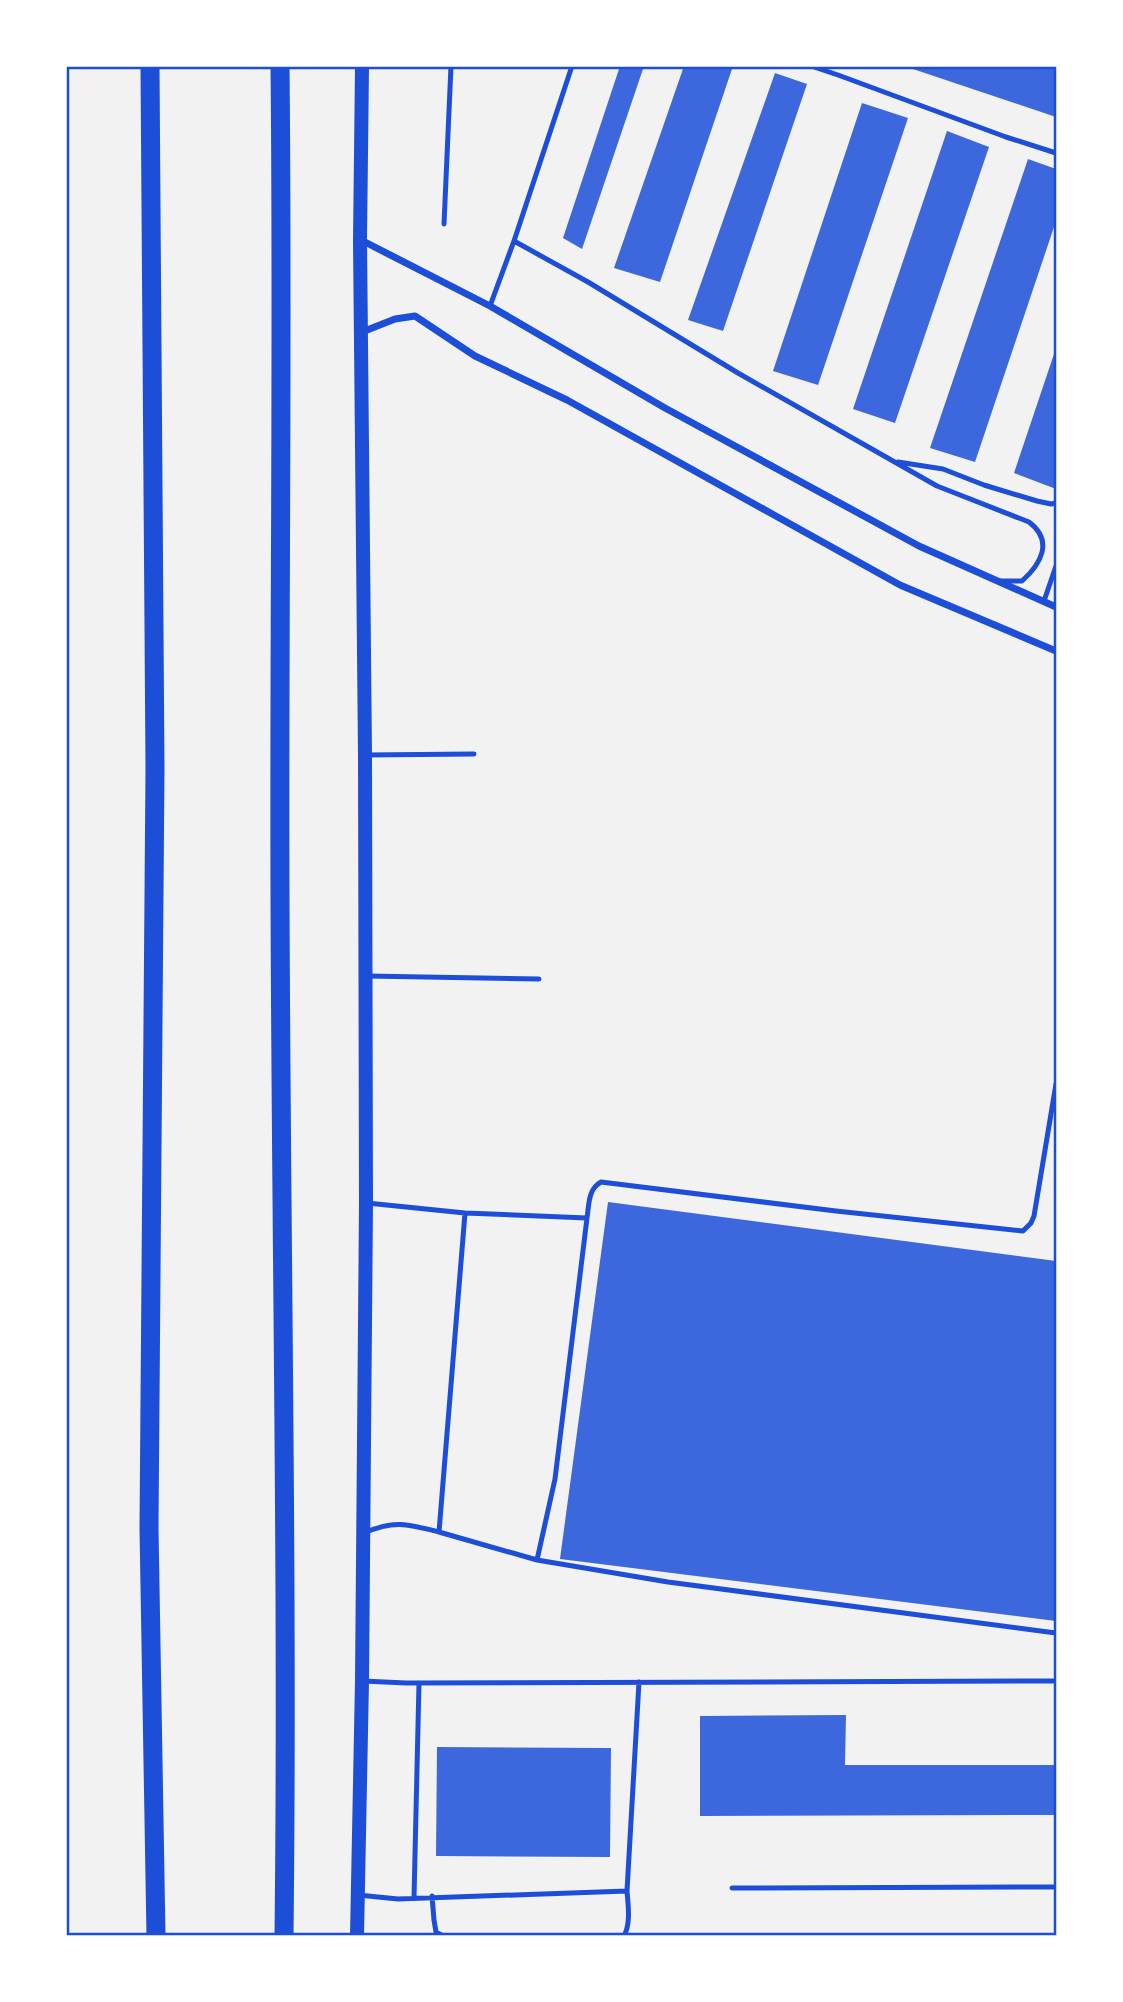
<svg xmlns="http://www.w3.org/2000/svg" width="1123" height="2002" font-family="Figtree,sans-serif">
	<rect width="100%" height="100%" fill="#f2f2f2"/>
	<path fill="#3d67dc" d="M620 66H644L582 249 563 238Z
		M684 66H733L660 282 614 268Z
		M1056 66V117L907 67V66Z
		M775 73 807 84 723 331 688 320Z
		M862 103 908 118 818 385 773 371Z
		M947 131 989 147 895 423 853 409Z
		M1028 159 1056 169V221L975 462 930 448Z
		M1056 348V489L1014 473Z
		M608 1202 1056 1261V1621L560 1559Z
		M846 1715 845 1765H1056V1815L700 1816V1716Z
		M437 1747 611 1748 610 1857 436 1856Z"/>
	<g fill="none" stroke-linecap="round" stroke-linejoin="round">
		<path stroke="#1d4ed8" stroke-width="5" d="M811 66 838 75 1006 137 1056 153
			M444 224 451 66
			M514 241 588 282 738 373 937 486 1029 522C1054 541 1041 564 1022 581H1000
			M490 306 514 241 572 66
			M898 462 943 469 984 485 1037 501 1051 504 1056 503
			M1044 601 1056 566
			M365 755 474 754
			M367 976 539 979
			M367 1203 465 1213 587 1218C589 1205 588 1189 601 1182L836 1211 1023 1231 1031 1223 1034 1216 1056 1084
			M465 1213 439 1532 537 1560 668 1582 1056 1633
			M364 1533C394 1520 407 1524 439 1532
			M537 1560 555 1479 587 1218
			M363 1681 406 1683 1056 1681
			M732 1888 1056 1887
			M358 1895 398 1899 627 1891
			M432 1896 434 1920 436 1932 443 1936
			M414 1898 419 1683
			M624 1936C631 1923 628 1905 627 1891L639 1682"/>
		<path stroke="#1d4ed8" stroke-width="7" d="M361 240 490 306 665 408 919 546 1056 607
			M362 332 395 319 415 316 475 356 567 400 900 585 1056 651"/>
		<path stroke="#1d4ed8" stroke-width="14" d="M357 1936 362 1681 366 1203 365 755 360 240 362 66"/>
		<path stroke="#1d4ed8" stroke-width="19" d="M150 66 155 768 149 1528 156 1936
			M280 66C283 342 279 617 280 893 281 1241 288 1588 284 1936"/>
	</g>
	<rect width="1123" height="2002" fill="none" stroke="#ffffff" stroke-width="136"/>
	<rect x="68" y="68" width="987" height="1866" fill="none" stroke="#1d4ed8" stroke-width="2.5"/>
</svg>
